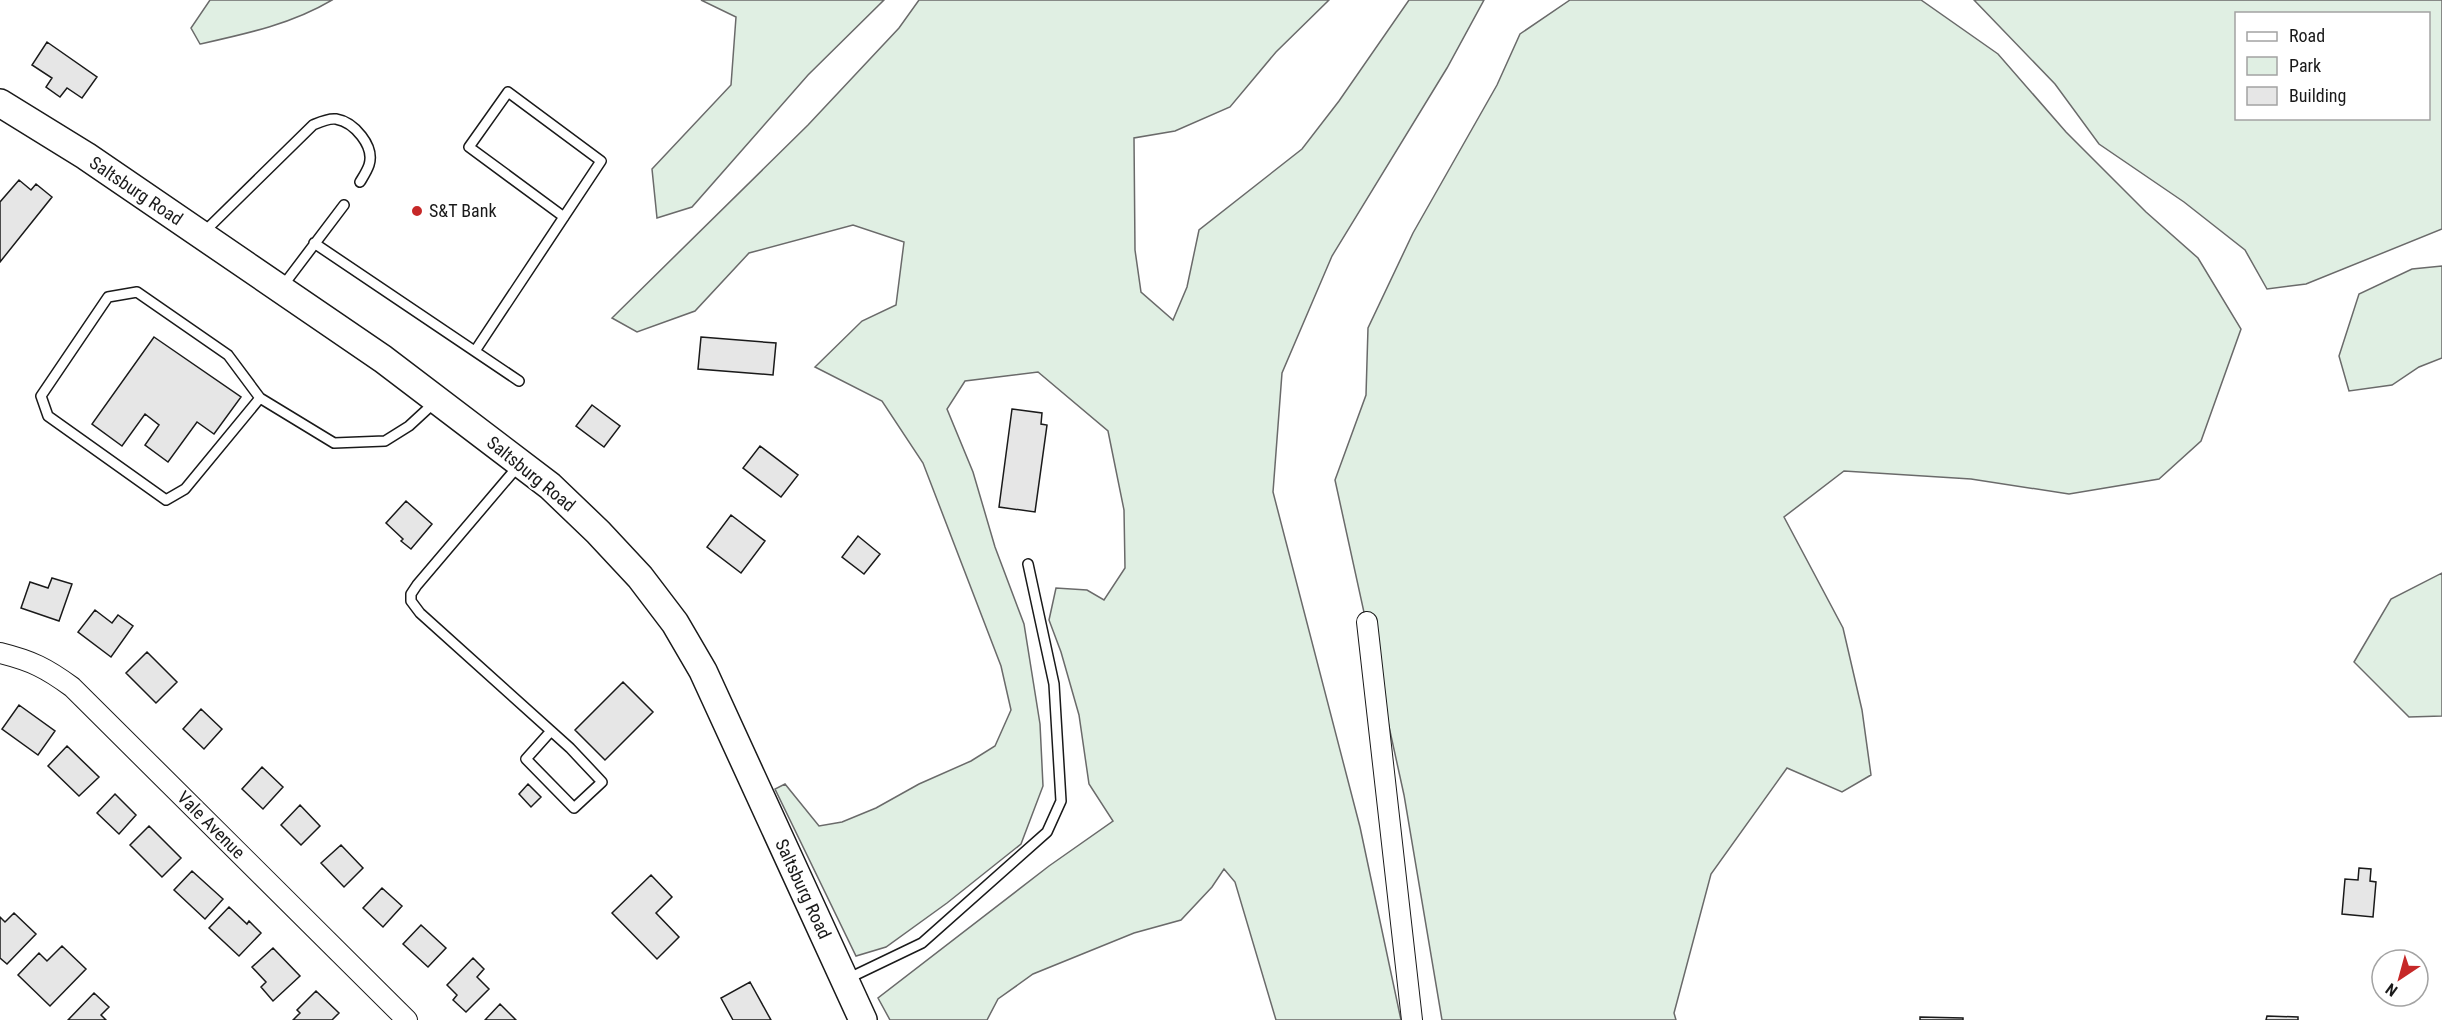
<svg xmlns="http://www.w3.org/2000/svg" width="2442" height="1020" font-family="'Roboto Condensed',sans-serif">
	<rect width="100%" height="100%" fill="#fff"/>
	<path fill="#e0efe3" stroke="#6a6a6a" stroke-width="1.5" fill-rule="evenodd" d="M210 0H332C292 24 245 34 200 44L191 28Z
		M701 0H884L808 75 692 207 657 218 652 169 731 85 736 17Z
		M919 0H1329L1276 52 1230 107 1175 131 1134 138 1135 250 1141 292 1173 320 1187 287 1199 230 1302 149 1339 101 1409 0H1484L1447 68 1332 256 1282 373 1273 492 1360 827 1401 1020H1276L1235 882 1224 869 1212 887 1181 920 1134 933 1033 974 998 999 987 1020H890L878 998 1049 866 1113 821 1089 784 1079 715 1061 652 1049 620 1056 588 1087 590 1104 600 1125 568 1124 510 1108 431 1038 372 965 381 947 409 973 472 995 547 1024 624 1040 724 1043 786 1021 844 947 903 886 947 856 956 775 789 785 784 819 826 842 822 876 808 919 784 971 761 995 746 1011 710 1001 666 923 463 882 401 815 367 862 321 896 305 904 242 853 225 749 253 695 311 637 332 612 318 808 125 899 28Z
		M1570 0H1921L1998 54 2066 132 2146 212 2198 258 2241 329 2201 441 2159 479 2069 494 1971 479 1844 471 1784 517 1843 628 1862 710 1871 775 1842 792 1787 768 1711 874 1674 1013 1676 1020H1442L1404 795 1335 480 1366 395 1368 328 1413 233 1497 85 1520 34Z
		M1974 0H2442V229L2306 284 2267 289 2245 250 2184 202 2099 144 2055 84ZM2236 14H2428V118H2236Z
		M2442 266V358L2419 367 2392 385 2349 391 2339 356 2359 294 2412 269Z
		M2442 573V716L2409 717 2354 662 2391 599Z"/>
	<path fill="#e6e6e6" stroke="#1a1a1a" stroke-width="1.5" d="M47 42 97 77 82 98 67 88 60 97 46 87 52 78 32 65Z
		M19 180 31 190 36 184 52 197 0 262V202Z
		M154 337 241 397 214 434 197 422 168 462 145 445 159 425 145 414 122 446 92 424Z
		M701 337 776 343 773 375 698 369Z
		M592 405 620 426 604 447 576 426Z
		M1012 409 1042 413 1041 424 1047 425 1035 512 999 507Z
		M760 446 798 475 781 497 743 468Z
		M406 501 432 524 411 549 401 541 403 539 386 523Z
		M731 515 765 541 741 573 707 547Z
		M858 536 880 554 864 574 842 557Z
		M52 578 72 584 59 621 21 608 30 582 48 588Z
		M95 610 112 623 118 615 133 626 111 657 78 632Z
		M147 652 177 682 156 703 126 673Z
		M623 682 653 712 605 760 575 730Z
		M19 705 55 731 38 755 2 729Z
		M201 709 222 729 204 749 183 729Z
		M67 746 99 777 79 796 48 766Z
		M262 767 283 787 263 809 242 789Z
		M528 784 541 797 531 807 519 794Z
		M115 794 136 815 119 834 97 813Z
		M300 805 320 826 301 845 281 825Z
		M149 826 181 858 162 877 130 845Z
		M341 845 363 868 344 887 321 863Z
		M2359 868 2371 869 2370 881 2376 882 2373 917 2342 914 2345 879 2358 880Z
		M192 871 223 899 205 919 174 890Z
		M651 875 672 897 656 913 679 937 657 959 612 913Z
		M382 888 402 906 383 927 363 908Z
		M229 907 247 924 249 921 261 933 239 956 209 928Z
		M14 913 36 934 7 964 0 958V917L5 922Z
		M421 925 446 948 428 967 403 944Z
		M62 946 86 969 50 1006 18 975 39 953 47 961Z
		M273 948 300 976 273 1001 261 987 266 982 252 967Z
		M473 958 484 969 477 977 489 989 466 1012 453 1000 457 995 447 985Z
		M750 982 771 1020H733L721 998Z
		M316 991 339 1013 332 1020H293L300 1013 297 1010Z
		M94 993 109 1007 101 1015 106 1020H68Z
		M500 1004 516 1020H485Z
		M2267 1016 2298 1017V1020H2266Z
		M1920 1017 1963 1018V1020H1920Z"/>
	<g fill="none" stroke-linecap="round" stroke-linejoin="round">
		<defs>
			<path id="service" d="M203 233 313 125C320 122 328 118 336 119 354 122 375 146 369 165 367 171 363 177 360 182
				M314 243 519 381
				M282 287 344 205
				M475 351 601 161 508 92 469 147 564 217
				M260 398 185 489 166 500 48 416 41 396 108 297 137 292 228 355 260 398 334 443 385 441 409 426 435 402
				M519 465 417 585 411 594V601L420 613 570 748 602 782 574 808 526 759 551 731
				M847 979 922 943 1047 832 1061 801 1054 684 1028 564"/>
			<path id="minor" d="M1367 622 1412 1020
				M0 653C32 661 46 668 72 687L407 1020"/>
			<path id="secondary" d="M0 103 86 156 383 359 550 486 598 532 640 577 675 623 703 671 863 1020"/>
		</defs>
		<use href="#service" stroke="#1a1a1a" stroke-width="12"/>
		<use href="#minor" stroke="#1a1a1a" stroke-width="22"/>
		<use href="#secondary" stroke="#1a1a1a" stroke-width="30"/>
		<use href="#service" stroke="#fff" stroke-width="9"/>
		<use href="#minor" stroke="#fff" stroke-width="20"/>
		<use href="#secondary" stroke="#fff" stroke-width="27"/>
	</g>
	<circle fill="#c62828" stroke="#fff" stroke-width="2" cx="417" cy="211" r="6"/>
	<g text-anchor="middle" stroke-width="4.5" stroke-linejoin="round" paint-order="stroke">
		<g font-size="18" fill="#1a1a1a" stroke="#fff">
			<text transform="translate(136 191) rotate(34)" y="6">Saltsburg Road</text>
			<text transform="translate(531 474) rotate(39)" y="6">Saltsburg Road</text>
			<text transform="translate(211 825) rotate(45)" y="6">Vale Avenue</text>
			<text transform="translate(803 889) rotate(65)" y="6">Saltsburg Road</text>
		</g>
		<g font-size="18" fill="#1a1a1a" stroke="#fff" text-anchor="start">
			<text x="429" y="217">S&amp;T Bank</text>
		</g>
	</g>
	<rect x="2235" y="12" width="195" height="108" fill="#ffffff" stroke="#a3a3a3" stroke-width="1.5"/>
	<rect x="2247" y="32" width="30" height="9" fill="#ffffff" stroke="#a3a3a3" stroke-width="1.5"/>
	<text x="2289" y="42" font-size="18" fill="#1a1a1a">Road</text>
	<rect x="2247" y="57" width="30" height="18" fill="#e0efe3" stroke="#a3a3a3" stroke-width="1.5"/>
	<text x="2289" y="72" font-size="18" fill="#1a1a1a">Park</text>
	<rect x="2247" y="87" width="30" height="18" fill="#e6e6e6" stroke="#a3a3a3" stroke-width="1.5"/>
	<text x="2289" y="102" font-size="18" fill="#1a1a1a">Building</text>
	<g transform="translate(2400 978) rotate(216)"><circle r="28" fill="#ffffff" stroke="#a3a3a3" stroke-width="1.5"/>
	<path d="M0-4.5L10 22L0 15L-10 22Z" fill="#c62828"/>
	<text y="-9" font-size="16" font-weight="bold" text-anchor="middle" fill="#1a1a1a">N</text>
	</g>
</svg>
